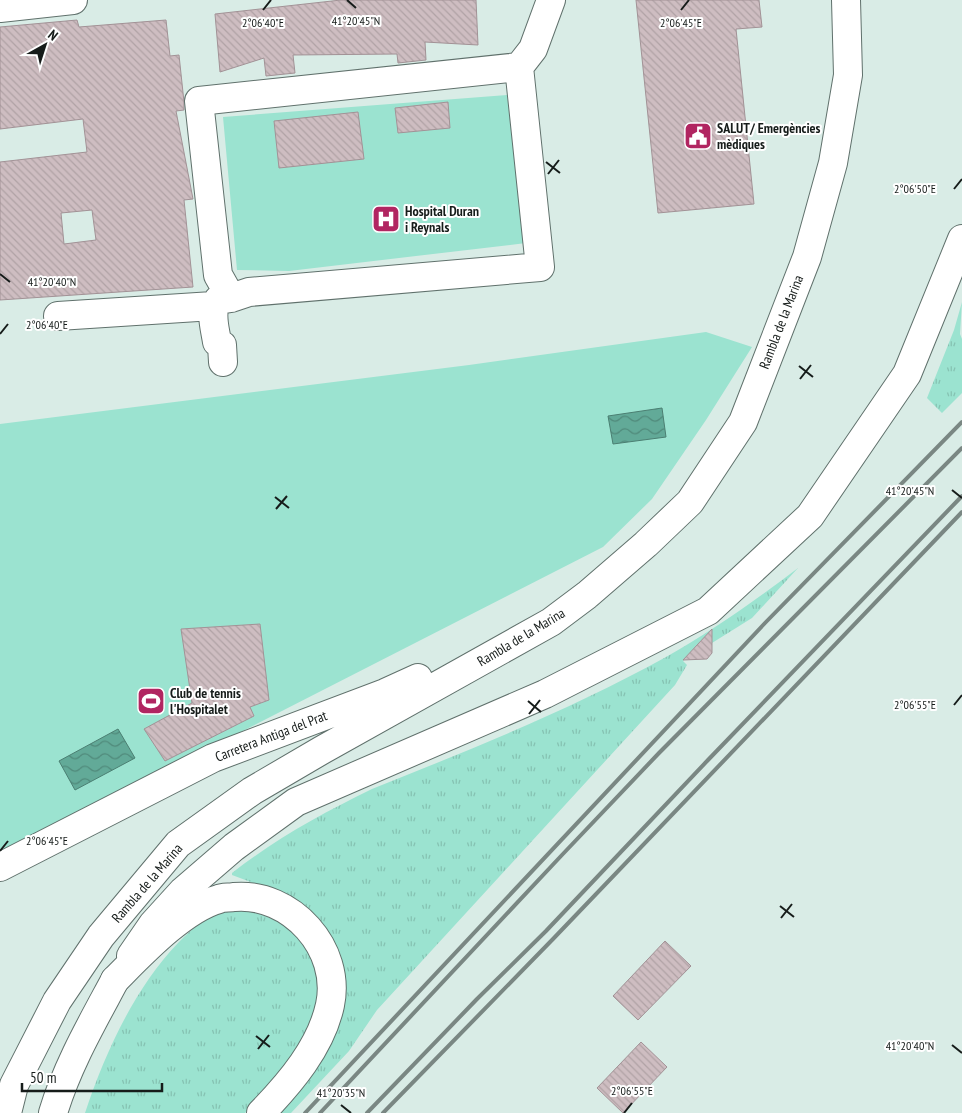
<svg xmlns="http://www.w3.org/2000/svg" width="962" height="1113" font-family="'PT Sans Narrow',sans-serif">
	<defs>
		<pattern id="grass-tufts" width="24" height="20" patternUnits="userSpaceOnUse" patternTransform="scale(1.25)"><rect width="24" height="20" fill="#9be3d0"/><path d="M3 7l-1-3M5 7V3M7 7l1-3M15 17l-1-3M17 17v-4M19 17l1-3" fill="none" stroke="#85c2b2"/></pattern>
		<pattern id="water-waves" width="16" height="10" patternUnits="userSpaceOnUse" patternTransform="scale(1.25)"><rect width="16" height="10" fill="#62aa98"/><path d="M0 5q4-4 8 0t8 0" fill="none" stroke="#508a7b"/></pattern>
		<pattern id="building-back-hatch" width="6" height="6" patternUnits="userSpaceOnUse" patternTransform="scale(1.25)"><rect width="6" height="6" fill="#cebdc1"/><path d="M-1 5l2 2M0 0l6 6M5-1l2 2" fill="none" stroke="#b0a2a5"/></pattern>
	</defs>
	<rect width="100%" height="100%" fill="#d9ece6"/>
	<path fill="url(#grass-tufts)" d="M962 302 960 334 962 339V393L942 413 927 398 954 330Z
		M798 568 752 618 712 643 705 638 683 661 687 665 675 685 377 1010 349 1051 291 1113H278L344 988 343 971 339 954 282 897 248 881 232 875V873C277 838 321 814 372 789 472 749 572 709 666 657 712 631 756 600 798 568Z
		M244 909C265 916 290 923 304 941 315 955 320 978 320 995 320 1002 308 1032 305 1039 290 1066 266 1090 245 1113H85C105 1053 134 989 178 943 188 933 198 923 211 916 221 911 233 910 244 909Z"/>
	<path fill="#9be3d0" d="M507 95 526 243 289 271 237 270 223 117Z
		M706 332 752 347 706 420 652 499 603 547 0 855V424L469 365Z"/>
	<path fill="url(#water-waves)" stroke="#4b7f72" d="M662 408 666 437 613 444 608 416Z
		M118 729 135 758 75 790 59 761Z"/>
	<path fill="url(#building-back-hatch)" stroke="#a29296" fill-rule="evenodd" d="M341 0H476L478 45 425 42 426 60 398 63 397 54 293 55 295 73 266 76 264 58 220 72 215 14Z
		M636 0H759L762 27 736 29 754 204 658 213Z
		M77 20 79 27 166 20 170 56 179 55 184 102V110L176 111 193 199 184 200 193 287 0 300V162L87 152 83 119 0 129V27ZM92 210 96 240 64 244 61 213Z
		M448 102 450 128 398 133 395 108Z
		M358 112 364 159 279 168 274 121Z
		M260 624 269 700 250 707 254 716 165 761 144 729 192 703 181 629Z
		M712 629V653L707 659 683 660Z
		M665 941 691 966 638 1020 613 996Z
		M641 1042 667 1067 623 1113 597 1088Z"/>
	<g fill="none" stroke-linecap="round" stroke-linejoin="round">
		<defs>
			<path id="minor" d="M0 8 73 0
				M231 298 218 275 199 101 519 67
				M58 316 213 306
				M223 362 222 345 217 342C215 328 209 311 218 300L231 298 249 292 540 267 519 67 533 49 551 0
				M0 867 213 758 385 693 418 678
				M131 956 153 924 183 891 234 847 296 802 545 694 708 611 810 516 907 374 962 239
				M7 1113 14 1085 57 1001 101 936 178 844 252 791 322 750 551 622 587 595 646 544 690 502 743 422 807 257 833 163 848 75 846 0"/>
			<path id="major" d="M53 1113C67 1066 92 1023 115 980"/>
			<path id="highway" d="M115 980C141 954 183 909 219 899 223 897 229 898 234 897 291 892 342 949 330 1005 321 1047 290 1083 261 1113"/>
		</defs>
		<use href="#minor" stroke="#60716c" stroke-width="30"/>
		<use href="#major" stroke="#60716c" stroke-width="30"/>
		<use href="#highway" stroke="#60716c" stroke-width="30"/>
		<use href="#minor" stroke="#fff" stroke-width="28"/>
		<use href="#major" stroke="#fff" stroke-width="28"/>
		<use href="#highway" stroke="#fff" stroke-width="28"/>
		<path stroke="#7a8783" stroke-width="4" d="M305 1113 765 623 962 422
			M320 1113 561 856 659 753 962 448
			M367 1113 477 999 546 931 708 760 962 496
			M383 1113 553 939 962 512"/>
	</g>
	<path fill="none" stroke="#161c1a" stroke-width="2" d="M347 0 356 8M263 10 271 0M681 10 689 0M546 162 560 173M548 174 559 160M954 189 962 179M0 274 10 282M0 334 8 324M799 366 813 377M800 379 811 365M952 490 962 498M275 497 289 508M276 509 287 496M528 701 541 712M954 705 962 695M529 714 540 700M0 851 8 841M780 906 794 917M781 918 792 904M256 1036 270 1047M952 1045 962 1053M258 1049 269 1035M341 1105 351 1113M624 1113 632 1103"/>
	<defs>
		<symbol id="civic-square" viewBox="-11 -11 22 22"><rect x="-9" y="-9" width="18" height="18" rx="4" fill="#b12561" stroke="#fff"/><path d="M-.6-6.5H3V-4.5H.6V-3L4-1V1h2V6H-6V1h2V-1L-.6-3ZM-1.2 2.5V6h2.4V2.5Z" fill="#fff"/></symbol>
		<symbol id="hospital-square" viewBox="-11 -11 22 22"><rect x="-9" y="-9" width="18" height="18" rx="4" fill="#b12561" stroke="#fff"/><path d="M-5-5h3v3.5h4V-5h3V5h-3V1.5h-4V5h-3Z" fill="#fff"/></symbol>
		<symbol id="stadium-square" viewBox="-11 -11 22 22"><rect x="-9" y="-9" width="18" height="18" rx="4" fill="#b12561" stroke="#fff"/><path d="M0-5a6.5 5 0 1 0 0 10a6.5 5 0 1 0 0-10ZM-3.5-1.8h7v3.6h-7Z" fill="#fff"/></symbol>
	</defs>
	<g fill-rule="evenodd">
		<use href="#civic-square" x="682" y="120" width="32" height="32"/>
		<use href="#hospital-square" x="370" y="203" width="32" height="32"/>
		<use href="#stadium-square" x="135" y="685" width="32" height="32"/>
	</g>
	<g text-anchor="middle" stroke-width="4" stroke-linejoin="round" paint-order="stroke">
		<g font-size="14" font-weight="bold" fill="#161c1a" stroke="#fff" text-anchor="start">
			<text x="717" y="133">SALUT/ Emergències<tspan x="717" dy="16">mèdiques</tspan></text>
			<text x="405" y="216">Hospital Duran<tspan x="405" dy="16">i Reynals</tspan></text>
			<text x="170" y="698">Club de tennis<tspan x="170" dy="16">l'Hospitalet</tspan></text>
		</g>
		<g font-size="14" fill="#161c1a" stroke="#fff">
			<text transform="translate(781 322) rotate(-69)" y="5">Rambla de la Marina</text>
			<text transform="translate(521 637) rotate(-31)" y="5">Rambla de la Marina</text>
			<text transform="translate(271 736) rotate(-21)" y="5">Carretera Antiga del Prat</text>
			<text transform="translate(147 883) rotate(-49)" y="5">Rambla de la Marina</text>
		</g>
	</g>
	<g font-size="12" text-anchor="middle" fill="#161c1a" stroke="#fff" stroke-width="4" stroke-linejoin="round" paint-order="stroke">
		<text x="356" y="25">41°20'45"N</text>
		<text x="263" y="27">2°06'40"E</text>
		<text x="681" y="27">2°06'45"E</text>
		<text x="915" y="193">2°06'50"E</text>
		<text x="52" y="286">41°20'40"N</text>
		<text x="47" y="329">2°06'40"E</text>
		<text x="910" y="495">41°20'45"N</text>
		<text x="915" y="709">2°06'55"E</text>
		<text x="47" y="845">2°06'45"E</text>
		<text x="910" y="1050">41°20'40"N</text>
		<text x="632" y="1095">2°06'55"E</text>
		<text x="341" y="1097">41°20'35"N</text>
	</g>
	<g transform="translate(45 45) rotate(39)" stroke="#ffffff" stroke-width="4" paint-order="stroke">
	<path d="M0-4L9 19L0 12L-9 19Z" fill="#161c1a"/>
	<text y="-8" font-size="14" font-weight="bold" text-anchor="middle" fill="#161c1a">N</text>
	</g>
	<path d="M22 1083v8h140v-8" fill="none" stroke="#161c1a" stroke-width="2.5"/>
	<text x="30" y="1083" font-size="15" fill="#161c1a" stroke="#ffffff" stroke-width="4" paint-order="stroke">50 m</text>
</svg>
